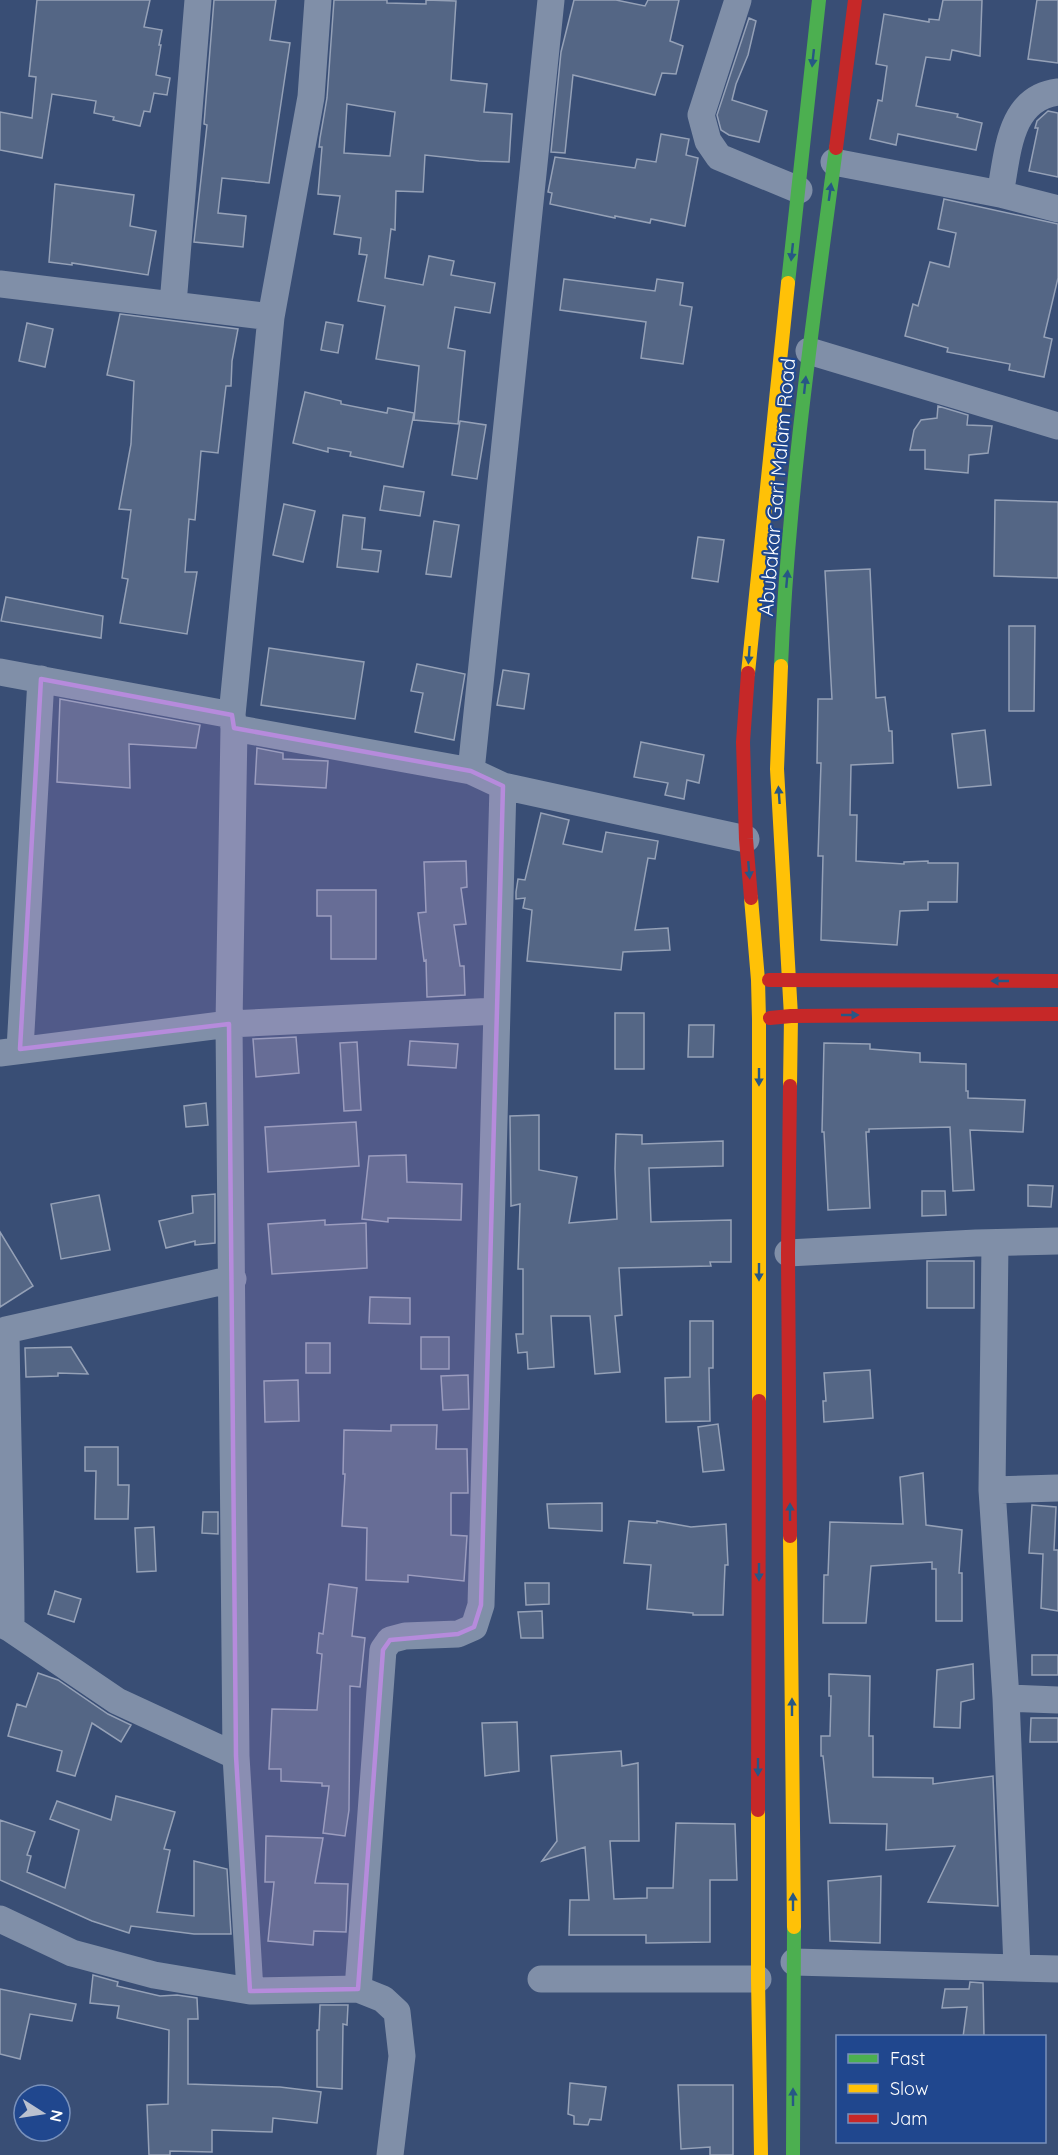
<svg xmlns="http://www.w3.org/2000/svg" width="1058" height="2155" font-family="Quicksand,sans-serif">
	<rect width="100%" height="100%" fill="#394e75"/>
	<path fill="#546685" stroke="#95a1b7" stroke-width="1.5" fill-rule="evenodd" d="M37 0H150L144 27 162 30 159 45H161L156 75 170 78 167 95 154 93 150 112 144 111 140 126 113 120 114 117 94 113 96 101 52 94 42 158 0 150V112L32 118 36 77 29 76Z
		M214 0H276L270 40 290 43 269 183 222 178 218 213 246 216 243 247 194 242 207 125 204 124Z
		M334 0H387V3L426 4V0L456 1 451 80 487 84 484 112 512 114 509 162 479 161 425 155 423 192 396 191 395 230 391 229 385 278 423 285 429 256 454 261 451 275 495 283 490 313 455 307 448 348 465 351 458 424 414 420 419 366 376 359 385 306 358 301 367 255 359 254 361 238 334 234 340 196 318 194 322 147H319L320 138 327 98ZM347 104 395 112 390 156 344 153Z
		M574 0H616L645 6 648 0H679L670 41 683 46 676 74 662 73 655 95 573 75 565 153 551 152 561 52Z
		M943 0H982L980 56 952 50 950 60 926 57 916 106 958 114 957 117 982 123 976 150 898 134 896 145 870 139 878 100 882 101 887 66 876 64 884 14 929 22V19L939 20Z
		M1037 0H1058V63L1028 59Z
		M749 18 756 21 748 55 736 84 732 100 767 111 759 142 729 135 721 130 717 115Z
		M1048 111 1058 113V177L1029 171 1038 128H1035L1037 121Z
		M661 134 689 139 686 155 698 158 685 226 651 219 650 223 615 216V218L550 204 552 193 548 192 555 157 635 168 637 159 656 162Z
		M55 184 134 195 130 226 156 231 148 275 72 263V265L49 262Z
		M944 199 1058 224V278L1044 337 1052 339 1044 377 1009 370 1010 364 947 352 948 348 905 336 913 304 918 306 930 262 949 267 956 233 938 229Z
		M564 279 655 291 657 279 683 283 680 305 692 307 683 364 641 358 646 322 560 310Z
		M120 314 238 329 232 361 231 386H226L218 453 201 451 195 520 189 519 185 572H197L187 634 120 623 128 579 122 578 131 510 119 509 131 444 134 381 107 375Z
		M326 322 343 325 338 353 321 350Z
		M27 323 53 329 45 367 19 361Z
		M305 392 341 401V404L387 413 388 408 414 413 403 467 350 456 351 452 328 448V452L293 443Z
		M938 406 968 415 967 425 992 426 988 453 969 455 968 473 925 469V450H910L914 430 921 420 937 418Z
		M460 421 486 425 477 479 452 475Z
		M384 486 424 492 420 516 380 510Z
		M995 500 1058 502V578L994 576Z
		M284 504 315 511 303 562 273 555Z
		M343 515 365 518 362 549 381 551 378 572 337 567Z
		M434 521 459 525 451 577 426 574Z
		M698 537 724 540 718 582 692 578Z
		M870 569 876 698 885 697 889 731H892L893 763 851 765 850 815H857L856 861 904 864V862L928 861V863H958L957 902H928V910L900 911 897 945 821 940 823 856H818L821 763H817L818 699H832L825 571Z
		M6 597 103 616 101 638 1 621Z
		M1009 626H1035L1034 711H1009Z
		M269 648 364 662 355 719 261 705Z
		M417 664 465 674 454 740 415 732 423 693 411 691Z
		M503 670 529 674 524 709 497 705Z
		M60 699 200 725 196 748 129 744 130 788 57 782Z
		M985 730 991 785 958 788 952 734Z
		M641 742 704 755 699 783 687 780 684 799 665 795 668 783 634 777Z
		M257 748 283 753V759L328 761 326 788 255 784Z
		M541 813 569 820 563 844 602 852 606 832 658 841 655 859 648 858 635 930 668 928 670 950 623 952 621 970 527 961 532 910 523 908 525 898 516 899V892L518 879 525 880Z
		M466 861 467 887 461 888 466 924 454 925 460 966H464L465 995 427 997 426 960 424 961 418 913 426 912 424 862Z
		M317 890H376V959H331V916H317Z
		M615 1013H644V1069H615Z
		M689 1025H714L713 1057H688Z
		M296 1037 299 1073 256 1077 253 1039Z
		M410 1041 458 1044 456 1068 408 1065Z
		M357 1042 361 1110 344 1111 340 1043Z
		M824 1043 870 1044V1049L920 1053V1062L966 1064V1091H968V1098L1025 1100 1023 1132 970 1130 974 1190 953 1191 950 1127 869 1129V1132H866L870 1208 828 1210 824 1132H822Z
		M206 1103 208 1125 186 1127 184 1106Z
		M539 1115V1170L577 1177 569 1223 617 1219 615 1169 616 1134 642 1135V1144L723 1141V1166L649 1168 651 1222 731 1220V1262H710L711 1266 619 1268 622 1315 615 1316 620 1372 595 1374 590 1316H551L554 1367 528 1369 527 1352 518 1353 516 1334H523V1269H518L520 1204 511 1206 510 1116Z
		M356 1122 359 1166 268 1172 265 1127Z
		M406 1155 407 1182 462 1184 461 1220 388 1218V1222L362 1219 369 1156Z
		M1028 1185 1053 1186 1051 1207 1028 1206Z
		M922 1191H945L946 1215 922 1216Z
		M215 1194V1243L195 1245V1241L166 1248 159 1221 193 1213 192 1196Z
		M99 1195 110 1250 61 1259 51 1204Z
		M325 1220V1225L366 1223 367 1268 272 1274 268 1224Z
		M0 1232 33 1286 0 1307Z
		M927 1261H974V1308H927Z
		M370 1297 410 1298V1324L369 1323Z
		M690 1321H713V1368H709L710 1421 666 1422 665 1378 690 1377Z
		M421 1337H449V1369H421Z
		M306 1343H330V1373H306Z
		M71 1347 88 1374 58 1373V1376L26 1377 25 1348Z
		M870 1370 873 1418 824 1422 823 1401H826L824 1373Z
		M468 1375 469 1409 443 1410 441 1376Z
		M298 1380 299 1421 265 1422 264 1381Z
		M718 1424 724 1470 703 1472 698 1427Z
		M391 1425H437L436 1449H467L468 1493H451V1535L467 1536 464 1581 408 1575V1582L366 1580 367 1528 342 1526 345 1474H343L344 1430 391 1431Z
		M85 1447H118V1485H129L128 1519H95L96 1471H85Z
		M923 1473 926 1525 962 1530 959 1573H962V1621H936V1569H932V1562L871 1566 866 1623H823L824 1575H828L830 1522 903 1524 900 1477Z
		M602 1503V1531L549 1528 547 1504Z
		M1032 1505 1056 1507 1054 1550H1058V1611L1041 1608 1043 1554 1029 1553Z
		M203 1512H218V1534L202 1533Z
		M629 1521 657 1523V1521L691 1527 726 1524 728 1565H725L723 1615H693V1613L647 1609 651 1565 624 1563Z
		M154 1527 156 1571 137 1572 135 1528Z
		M525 1583H549V1604L526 1605Z
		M329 1584 357 1588 352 1636 365 1638 360 1687 350 1686 349 1810 345 1836 323 1833 329 1786H322V1783L281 1781V1769H269L272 1709 317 1710 322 1654 317 1653 319 1633 323 1634Z
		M55 1591 81 1599 74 1622 48 1614Z
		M542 1611 543 1638H521L518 1612Z
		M1032 1655H1058V1675H1032Z
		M973 1664 974 1699 961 1702 960 1728 934 1727 937 1670Z
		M38 1673 58 1680 108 1714 131 1725 121 1742 92 1723 75 1776 57 1771 62 1751 8 1736 17 1704 26 1707Z
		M829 1674 870 1676 869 1736H873V1777L933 1778V1784L993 1776 998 1906 928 1902 955 1846 886 1850 887 1824 830 1823 823 1756H821V1736H830L831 1696H829Z
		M1031 1718H1058V1742H1030Z
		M517 1722 519 1771 485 1776 482 1723Z
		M621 1751 622 1766 638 1763 639 1841H610L614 1899 647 1898V1888H673L676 1823 735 1824 737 1880H710V1942L646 1943V1935H569L570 1900H589L585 1847 542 1861 557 1841 551 1756Z
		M116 1796 175 1812 164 1849 170 1850 157 1912 194 1916V1861L227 1869 231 1934H194L131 1926 129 1933 92 1921 0 1880V1820L35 1832 27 1855 31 1856 27 1872 65 1888 79 1830 50 1819 57 1801 111 1820Z
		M266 1836 323 1838 315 1883 348 1884 346 1932 314 1931 313 1945 268 1941 274 1882H265Z
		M881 1876 880 1943 830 1941 828 1881Z
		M93 1975 118 1982 117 1986 160 1996 177 1995 197 1998 198 2019H188V2084L280 2087 321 2092 317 2123 273 2118 272 2132 212 2130V2152L170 2151V2155H149L147 2105 168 2104 169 2030 117 2018 119 2006 90 2003Z
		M970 1982 983 1983 984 2037H963L967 2007 942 2008 945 1989H969Z
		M0 1989 76 2004 72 2021 30 2014 20 2059 0 2054Z
		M320 2005H348L347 2025 343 2024 342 2089 317 2087V2030H319Z
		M570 2083 606 2087 601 2120 590 2119 588 2125 574 2124V2116L568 2114Z
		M678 2085H733V2155H710V2147L681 2149Z"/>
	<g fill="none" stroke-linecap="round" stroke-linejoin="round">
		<path stroke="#808fa8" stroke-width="27" d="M738 0 701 115 708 141 719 157 799 190
			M834 162 1000 194 1058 209
			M1000 194C1008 155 1008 98 1058 92
			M0 284 271 317
			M173 304 198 0
			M809 351 1058 426
			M0 672 232 715
			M234 728 471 771 503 786 746 839
			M471 771 551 0
			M20 1049 41 679
			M0 1053 229 1024 497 1011
			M995 1243 992 1490 1006 1698 1017 1967
			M788 1253 976 1243 1058 1241
			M6 1330C7 1430 11 1529 11 1629
			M0 1335 6 1330 233 1279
			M992 1490 1058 1488
			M0 1623 11 1629 117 1701 236 1756
			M1006 1698 1058 1700
			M0 1919 72 1953 154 1975 250 1991 358 1989 383 1999 397 2012 402 2056 390 2155
			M794 1962 1058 1969
			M541 1979H758
			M358 1989 383 1650 390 1640 405 1636 458 1634 474 1627 481 1605 503 786
			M250 1991 236 1756 229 1024 234 728 232 715 271 317 311 97 318 0"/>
		<path stroke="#4caf50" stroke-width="14" d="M788 283 819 0
			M781 666C788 493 813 320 836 148
			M793 2155 794 1927"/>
		<path stroke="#ffc107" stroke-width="14" d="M781 666 777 769 791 1016 790 1086
			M748 673 788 283
			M751 898 758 980 759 1019V1401
			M790 1536 794 1927
			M758 1810V1979L761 2155"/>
		<path stroke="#c62828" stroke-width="14" d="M836 148 855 0
			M748 673 743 742 746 839 751 898
			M769 980 1058 981
			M770 1018 791 1016 1058 1014
			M790 1086 788 1253 790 1536
			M758 1810 759 1401"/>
	</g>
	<defs><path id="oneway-solid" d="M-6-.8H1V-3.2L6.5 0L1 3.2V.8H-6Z" transform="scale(1.5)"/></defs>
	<g fill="#275785">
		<use href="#oneway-solid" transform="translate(813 58) rotate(96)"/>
		<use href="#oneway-solid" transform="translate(830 192) rotate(-82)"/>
		<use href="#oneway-solid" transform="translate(792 252) rotate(96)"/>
		<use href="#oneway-solid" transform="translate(805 385) rotate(-84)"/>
		<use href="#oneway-solid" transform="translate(787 579) rotate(-85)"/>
		<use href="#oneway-solid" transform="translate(749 655) rotate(94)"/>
		<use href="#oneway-solid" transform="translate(779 795) rotate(-94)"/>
		<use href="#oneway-solid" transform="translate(749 870) rotate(85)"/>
		<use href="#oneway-solid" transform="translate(1000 981) rotate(-180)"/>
		<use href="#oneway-solid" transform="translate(850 1015)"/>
		<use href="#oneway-solid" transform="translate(759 1077) rotate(90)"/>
		<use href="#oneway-solid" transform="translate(759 1272) rotate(90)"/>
		<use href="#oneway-solid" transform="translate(790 1512) rotate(-90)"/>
		<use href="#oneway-solid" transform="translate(759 1572) rotate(90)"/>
		<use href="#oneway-solid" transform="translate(792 1707) rotate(-90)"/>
		<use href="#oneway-solid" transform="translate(758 1767) rotate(90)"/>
		<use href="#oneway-solid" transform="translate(793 1902) rotate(-90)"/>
		<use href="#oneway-solid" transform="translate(793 2097) rotate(-90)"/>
	</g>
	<path fill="#b68bdc" fill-opacity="0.2" stroke="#b68bdc" stroke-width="4.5" stroke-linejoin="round" d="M41 679 232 715 234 728 471 771 503 786 481 1605 474 1627 458 1634 390 1640 383 1650 358 1989 250 1991 236 1756 229 1024 20 1049Z"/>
	<g text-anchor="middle" stroke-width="4.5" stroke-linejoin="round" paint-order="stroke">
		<g font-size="20" fill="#fff" stroke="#20478e">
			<text transform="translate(777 487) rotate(-85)" y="7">Abubakar Gari Malam Road</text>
		</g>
	</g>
	<rect x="836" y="2035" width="210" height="108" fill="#20478e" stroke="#7991bb" stroke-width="1.5"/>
	<rect x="848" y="2054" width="30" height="9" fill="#4caf50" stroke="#7991bb" stroke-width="1.5"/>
	<text x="890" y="2065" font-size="18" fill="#ffffff">Fast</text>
	<rect x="848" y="2084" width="30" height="9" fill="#ffc107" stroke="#7991bb" stroke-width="1.5"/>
	<text x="890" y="2095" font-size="18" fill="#ffffff">Slow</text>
	<rect x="848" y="2114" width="30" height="9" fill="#c62828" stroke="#7991bb" stroke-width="1.5"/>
	<text x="890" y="2125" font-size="18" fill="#ffffff">Jam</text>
	<g transform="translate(42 2113) rotate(102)"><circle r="28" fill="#20478e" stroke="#7991bb" stroke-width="1.5"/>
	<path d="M0-4.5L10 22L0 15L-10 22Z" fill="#bac1cf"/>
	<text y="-9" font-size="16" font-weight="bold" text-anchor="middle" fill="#ffffff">N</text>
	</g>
</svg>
